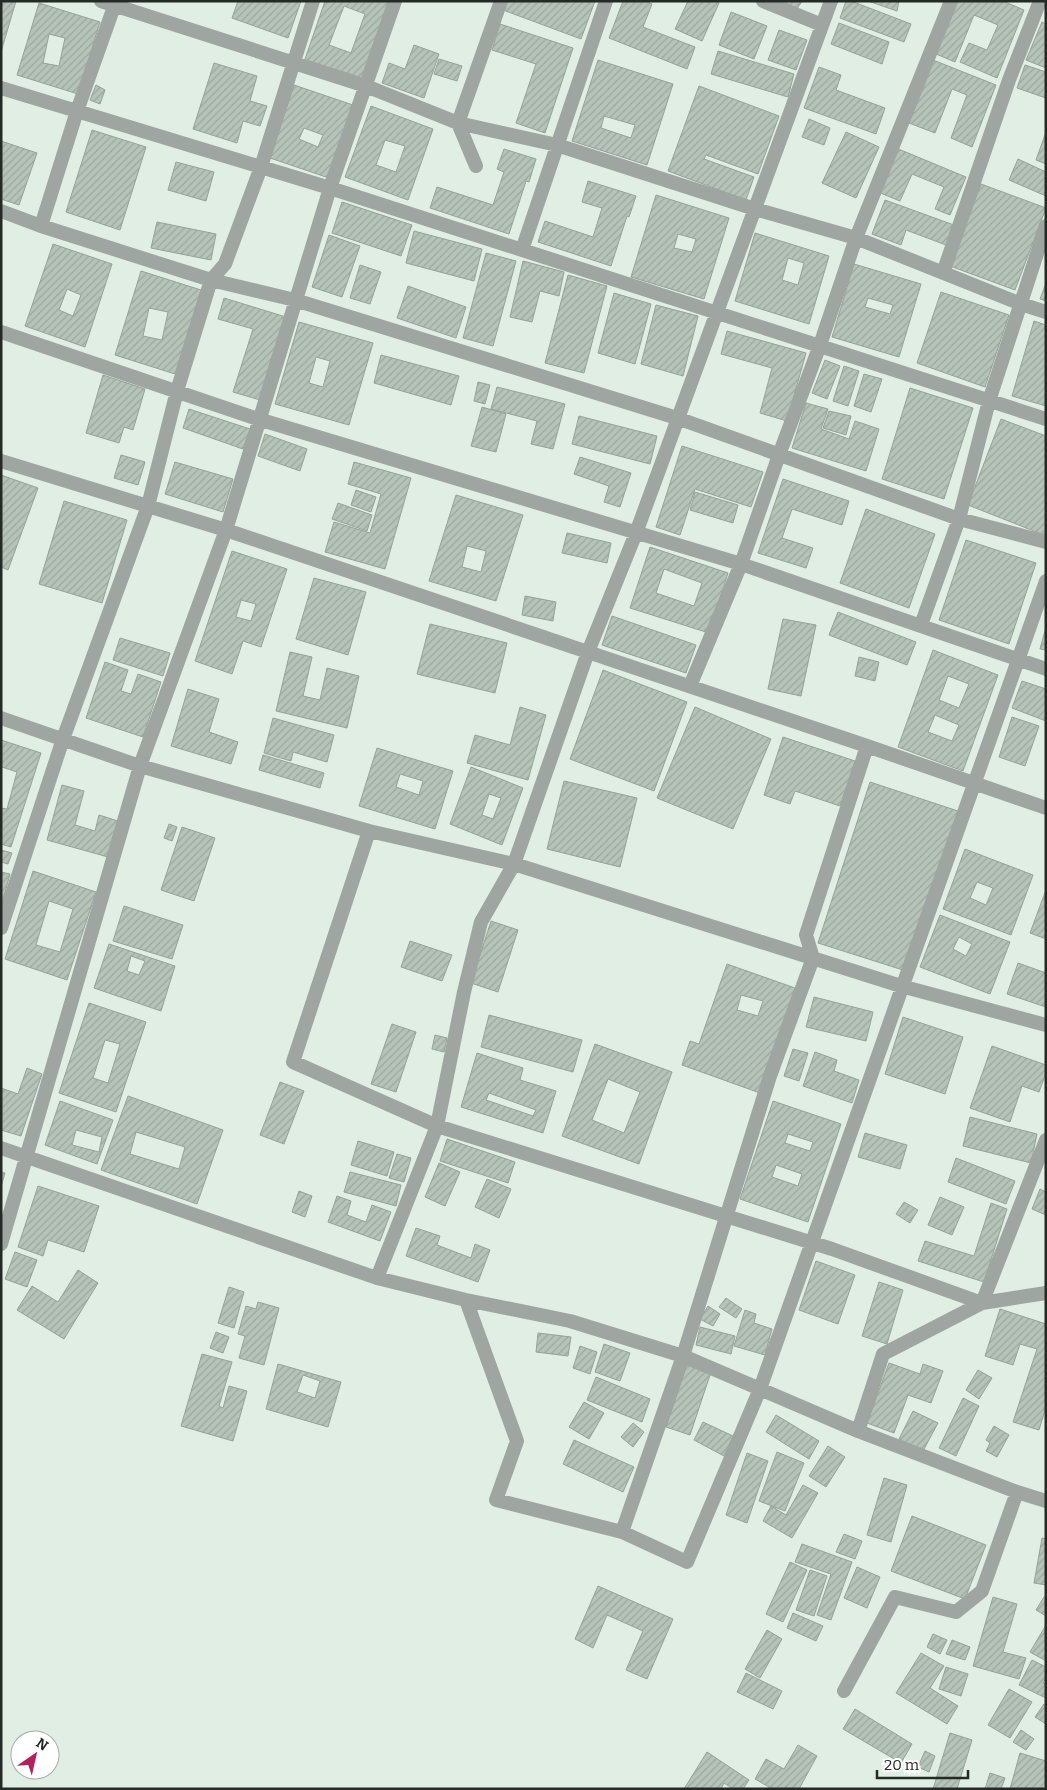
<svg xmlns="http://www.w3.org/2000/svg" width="1047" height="1790" font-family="Bitter,serif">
	<defs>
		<pattern id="building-hatch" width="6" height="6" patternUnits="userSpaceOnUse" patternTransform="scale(1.25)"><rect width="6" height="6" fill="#b6c3b8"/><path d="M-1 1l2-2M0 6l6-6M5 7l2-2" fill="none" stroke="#9ca89e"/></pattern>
	</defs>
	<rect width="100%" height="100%" fill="#e0eee3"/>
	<path fill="url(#building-hatch)" stroke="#95a297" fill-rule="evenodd" d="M1 1H16L1 52Z
		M238 1H301L288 38 232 18Z
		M325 1H391L363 82 304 62ZM344 6 365 14 351 53 329 45Z
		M506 1H595L581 39 503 10Z
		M623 1H644L652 4 643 27 695 47 687 69 609 38Z
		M688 1H715L719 3 702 41 675 29Z
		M783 1H802L797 9Z
		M846 1H851L911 24 904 42 840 18Z
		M868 1H899L897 11Z
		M958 1H1003L1024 10 997 78 960 62 969 43 987 50 998 25 974 15 955 62 936 54Z
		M39 3 100 22 78 94 17 75ZM49 34 65 38 59 66 43 63Z
		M731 12 767 26 754 59 719 45Z
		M1042 22 1046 24V68L1026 60Z
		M839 23 889 42 882 64 831 44Z
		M500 24 573 48 545 133 516 123 536 64 492 50Z
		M779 30 807 40 796 70 768 60Z
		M414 45 439 54 424 98 382 83 389 63 405 69Z
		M718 51 794 74 788 97 711 74Z
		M439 59 462 66 457 81 434 74Z
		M598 60 673 84 647 165 572 141ZM604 116 635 125 631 138 601 128Z
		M933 60 996 85 972 147 951 138 967 95 952 89 935 133 909 123Z
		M214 63 257 76 250 101 267 106 260 126 243 121 237 143 193 129Z
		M1025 65 1046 72V98L1017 88Z
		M819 67 841 75 836 90 885 108 876 134 804 108Z
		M96 85 105 90 100 104 90 100Z
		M294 85 353 105 329 178 270 158ZM304 128 323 135 318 147 299 139Z
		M699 86 779 116 758 174 706 155 704 159 754 177 746 200 668 171Z
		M371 106 433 129 408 200 345 177ZM385 140 405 146 396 172 376 165Z
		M809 119 830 128 824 145 802 137Z
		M92 130 146 147 120 230 66 212Z
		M846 132 879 147 856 198 822 183Z
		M1046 132V164L1036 160Z
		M1 141 37 153 19 205 1 199Z
		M896 148 966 177 950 215 935 209 944 187 912 174 900 201 878 192Z
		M504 149 536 159 529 182 526 181 509 234 430 208 437 187 493 205 504 172 497 169Z
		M1018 159 1046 172V196L1009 180Z
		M176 162 214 172 206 201 168 190Z
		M588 181 636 196 629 217 627 216 611 266 538 242 545 221 593 237 602 208 582 202Z
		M981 184 1046 208 1015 290 950 266Z
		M656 195 729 218 704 299 631 277ZM678 234 696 239 692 252 674 248Z
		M885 200 954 225 946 245 906 230 901 245 872 234Z
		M342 202 412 225 401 256 332 233Z
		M157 222 216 234 211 260 151 248Z
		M414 231 482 249 474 281 406 263Z
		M755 233 829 256 809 324 735 301ZM788 258 804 263 798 285 782 280Z
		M329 235 360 246 342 297 312 287Z
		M53 244 112 264 85 347 25 326ZM67 289 81 295 73 316 59 310Z
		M486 253 516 261 493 346 463 338Z
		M523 261 564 272 559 296 540 291 532 322 510 317Z
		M854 264 921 284 899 357 832 337ZM868 298 893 305 890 314 865 307Z
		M360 265 381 272 370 304 350 298Z
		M141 271 201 290 175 374 115 355ZM149 308 168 312 162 340 143 336Z
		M568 275 607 286 584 373 545 363Z
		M1046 283V301L1040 299Z
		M408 286 466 307 456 338 397 318Z
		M941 292 1009 315 985 387 917 363Z
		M614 293 651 304 635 364 598 353Z
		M224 298 286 317 260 400 233 392 253 329 218 319Z
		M656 305 698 316 683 376 641 364Z
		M1034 321 1046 325V406L1012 396Z
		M299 322 373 343 349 425 275 404ZM316 357 330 361 323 387 309 383Z
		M727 331 806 353 787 421 760 413 772 368 721 354Z
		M381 355 459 376 451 405 374 383Z
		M825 360 840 366 827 399 812 393Z
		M844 366 859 371 848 406 833 401Z
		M864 374 882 379 871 412 854 406Z
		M103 375 145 389 133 430 124 427 119 443 86 433Z
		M478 382 490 385 485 404 474 401Z
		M497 387 565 404 553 449 531 444 537 421 491 409Z
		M910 388 973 408 944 499 882 479Z
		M806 403 828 409 821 429 849 439 855 421 879 429 866 471 792 448Z
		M482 407 506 414 496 452 471 446Z
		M189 409 250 429 243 449 183 428Z
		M829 411 851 416 846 435 823 428Z
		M579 416 657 436 650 464 572 444Z
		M1001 419 1046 436V531L1044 535 968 505Z
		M265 434 307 449 300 471 258 456Z
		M682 446 763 472 751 507 695 489 680 535 656 527Z
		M121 455 145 462 138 485 114 478Z
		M580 457 631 473 620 507 604 502 609 486 574 474Z
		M175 462 233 479 223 512 165 494Z
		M354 462 411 478 385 569 325 552 334 522 370 533 381 494 348 484Z
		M1 475 38 488 8 570 1 567V528L3 522H1Z
		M783 479 849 501 842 525 792 509 782 538 813 548 806 568 758 553Z
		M356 490 376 497 371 512 351 505Z
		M695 492 738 505 733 523 690 510Z
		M456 495 523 515 496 601 429 581ZM467 546 486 551 481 572 462 567Z
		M64 501 127 520 102 603 39 584Z
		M338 503 372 515 367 531 332 519Z
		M866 509 935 534 909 608 840 583Z
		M567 533 611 543 607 563 562 553Z
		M966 540 1036 563 1009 644 939 620Z
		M650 547 728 573 709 633 630 608ZM664 569 702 583 694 606 656 593Z
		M232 551 287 569 261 647 243 641 232 674 195 661ZM241 600 256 604 251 621 236 617Z
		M314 578 366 592 348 655 296 639Z
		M525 596 556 602 553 621 522 615Z
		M838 612 916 642 907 665 829 635Z
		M612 616 696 645 686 673 602 645Z
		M783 619 816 625 801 696 768 689Z
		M430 624 507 643 495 693 417 674Z
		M1046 627V650L1040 649Z
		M120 638 170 653 163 676 113 660Z
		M933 650 998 675 963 771 898 747ZM948 676 969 684 959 708 939 700ZM935 715 959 725 952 741 928 732Z
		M290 652 312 657 303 696 320 700 327 668 359 676 347 728 276 711Z
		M859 657 879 662 875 681 855 676Z
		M105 662 128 670 121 691 131 694 138 674 161 682 143 737 86 718Z
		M603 670 687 702 654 791 570 759Z
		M1022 681 1046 689V721L1012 708Z
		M188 689 219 699 209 732 238 742 231 764 171 746Z
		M520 707 546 715 528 780 467 763 475 735 510 745Z
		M695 707 771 739 733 829 657 798Z
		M1012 717 1039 726 1025 766 999 757Z
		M273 718 334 735 327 762 293 752 291 761 264 753Z
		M783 737 855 761 840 806 795 791 790 804 764 795Z
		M1 740 41 753 11 847 1 844V808L7 809 17 772 2 767 1 769Z
		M377 748 453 771 435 829 359 806ZM400 774 423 781 419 795 396 787Z
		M263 755 324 773 320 788 259 770Z
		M471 767 523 788 502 845 450 824ZM489 794 501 798 493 819 482 815Z
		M564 781 637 798 620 867 547 849Z
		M870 782 958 811 906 971 818 943Z
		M62 785 84 791 75 825 95 831 99 815 118 821 108 857 47 840Z
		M169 824 177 827 172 841 164 838Z
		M182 827 215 838 194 901 161 890Z
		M965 849 1033 875 1011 935 943 909ZM977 882 993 888 986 905 970 898Z
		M1 850 12 853 8 864 1 862Z
		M33 871 96 892 67 980 5 959ZM49 901 73 909 60 952 36 945Z
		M1 872 10 874 1 907Z
		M1046 890V939L1030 933Z
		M124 906 183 925 172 959 113 941Z
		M940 915 1010 942 990 994 920 967ZM959 937 972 944 966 956 953 949Z
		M491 921 518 930 498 992 471 983Z
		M410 941 452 955 442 981 401 967Z
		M109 944 175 966 161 1011 94 988ZM131 956 145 961 139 975 127 971Z
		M1018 963 1046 973V1007L1007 994Z
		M727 964 795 988 760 1093 682 1065 690 1041 699 1044ZM741 995 763 1001 758 1016 737 1010Z
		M814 997 873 1012 866 1041 806 1027Z
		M89 1003 146 1022 116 1112 59 1093ZM105 1040 120 1044 108 1083 93 1078Z
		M489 1015 582 1040 573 1072 481 1047Z
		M903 1017 963 1037 945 1094 885 1074Z
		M392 1024 416 1032 396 1092 371 1084Z
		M435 1035 447 1038 444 1052 432 1049Z
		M595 1044 672 1072 639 1164 562 1136ZM608 1079 640 1092 624 1133 592 1120Z
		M992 1046 1046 1065V1073L1039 1092 1022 1086 1010 1122 970 1108Z
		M793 1049 808 1053 799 1081 784 1076Z
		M815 1052 837 1060 834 1071 859 1080 852 1103 803 1086Z
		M477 1053 523 1068 520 1080 556 1091 543 1133 461 1107ZM489 1093 536 1110 533 1116 486 1100Z
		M27 1068 42 1074 21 1136 1 1130V1088L18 1094Z
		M280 1082 304 1091 284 1144 260 1135Z
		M128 1096 223 1130 197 1204 101 1170ZM136 1132 185 1147 179 1169 130 1154Z
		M60 1101 113 1120 97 1164 45 1145ZM76 1130 102 1137 99 1152 72 1145Z
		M773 1101 841 1124 808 1222 740 1199ZM788 1134 813 1142 810 1151 785 1143ZM776 1165 802 1174 798 1186 772 1177Z
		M970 1117 1037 1134 1031 1163 963 1146Z
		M865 1133 907 1145 900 1169 858 1157Z
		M447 1139 515 1162 508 1183 440 1161Z
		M358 1141 394 1152 387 1176 351 1165Z
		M397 1154 411 1158 404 1182 389 1178Z
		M956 1158 1015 1181 1006 1204 948 1182Z
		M439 1163 460 1172 445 1206 425 1197Z
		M1 1172 5 1173 1 1187Z
		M350 1172 401 1185 396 1206 344 1192Z
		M487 1179 511 1189 499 1218 475 1207Z
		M38 1186 99 1206 84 1252 48 1240 43 1256 18 1247Z
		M1040 1189 1046 1192V1215L1032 1209Z
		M299 1191 312 1196 305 1217 292 1212Z
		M337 1196 351 1201 347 1215 366 1222 372 1205 391 1212 380 1241 328 1222Z
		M940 1197 964 1207 952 1235 928 1225Z
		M904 1202 918 1210 910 1223 896 1214Z
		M991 1203 1007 1209 984 1282 918 1261 925 1241 974 1256Z
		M416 1228 440 1236 437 1245 471 1258 475 1244 490 1250 478 1282 406 1256Z
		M15 1252 37 1260 27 1287 5 1279Z
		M816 1261 855 1275 838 1324 799 1310Z
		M78 1270 98 1283 64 1339 17 1310 32 1286 58 1302Z
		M879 1282 903 1290 887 1344 862 1336Z
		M229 1287 244 1292 234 1328 218 1323Z
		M726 1298 742 1309 736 1318 719 1307Z
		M258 1302 279 1308 264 1365 239 1358 245 1336 238 1334 246 1306 256 1309Z
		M708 1306 720 1314 713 1326 700 1319Z
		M1000 1309 1046 1324V1407L1039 1430 1013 1422 1037 1349 1020 1344 1013 1365 985 1356Z
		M745 1310 756 1314 754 1323 772 1329 765 1355 734 1346Z
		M700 1327 735 1336 731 1354 696 1345Z
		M216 1332 229 1337 223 1353 210 1348Z
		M538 1333 571 1337 568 1356 536 1352Z
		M604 1344 630 1353 620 1381 595 1372Z
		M580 1346 597 1352 590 1374 573 1368Z
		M202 1354 232 1362 219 1406 223 1408 229 1386 247 1391 233 1441 181 1426Z
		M889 1363 920 1374 923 1364 943 1371 931 1403 908 1395 894 1433 867 1423Z
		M278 1364 341 1382 328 1427 266 1409ZM303 1375 320 1381 315 1398 297 1392Z
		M687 1364 711 1372 690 1435 666 1427Z
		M978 1370 992 1378 979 1399 966 1390Z
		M596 1377 650 1399 642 1422 587 1400Z
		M963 1398 979 1406 956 1456 939 1448Z
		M584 1402 604 1413 589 1439 569 1427Z
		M913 1411 938 1423 923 1451 899 1439Z
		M776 1415 819 1441 809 1459 766 1432Z
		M703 1422 733 1436 724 1456 694 1440Z
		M633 1423 644 1432 633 1447 621 1437Z
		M994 1426 1009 1435 997 1457 986 1451 990 1443 986 1440Z
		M574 1440 634 1467 623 1492 563 1464Z
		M828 1446 845 1457 826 1487 809 1476Z
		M777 1452 804 1463 785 1511 759 1501Z
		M747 1453 768 1461 747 1523 726 1515Z
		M884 1478 907 1485 891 1542 867 1535Z
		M803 1485 818 1493 792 1538 763 1521 771 1506 786 1515Z
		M912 1516 986 1545 965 1599 891 1571Z
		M844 1534 862 1541 855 1559 836 1552Z
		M1042 1538 1046 1539V1585L1034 1583Z
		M802 1544 852 1562 831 1620 817 1615 831 1574 795 1562Z
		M790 1562 807 1570 783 1622 766 1614Z
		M857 1567 880 1577 867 1608 844 1598Z
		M810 1570 827 1576 814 1616 796 1610Z
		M598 1586 673 1619 647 1679 626 1670 643 1631 607 1615 593 1648 575 1639Z
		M993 1597 1017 1604 1003 1652 1026 1658 1019 1679 973 1666Z
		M1044 1597 1046 1598V1616L1036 1610Z
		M793 1613 823 1626 816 1641 787 1628Z
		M1046 1625V1661L1030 1652Z
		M767 1630 782 1639 760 1678 745 1669Z
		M933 1634 947 1640 940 1654 927 1647Z
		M952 1640 970 1647 965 1660 946 1654Z
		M921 1653 944 1666 930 1688 958 1706 947 1724 896 1693Z
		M1032 1660 1046 1667V1678L1043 1683 1046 1684V1698L1019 1685Z
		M946 1667 968 1674 961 1696 939 1689Z
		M746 1673 782 1691 773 1709 737 1692Z
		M1009 1689 1032 1702 1010 1738 988 1725Z
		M1044 1704 1046 1705V1724L1035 1717Z
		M855 1709 912 1744 901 1763 843 1729Z
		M1021 1730 1034 1739 1026 1750 1013 1742Z
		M950 1733 972 1740 957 1789H933Z
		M798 1745 817 1756 799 1789H768L769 1787 755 1779 766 1759 784 1769Z
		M925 1751 935 1756 929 1772 918 1767Z
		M707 1752 749 1780 743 1789H733L724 1783 721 1789H684Z
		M1020 1753 1046 1761V1789H1010Z
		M990 1773 1005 1778 1001 1789H985Z"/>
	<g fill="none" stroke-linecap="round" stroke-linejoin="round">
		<path stroke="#9fa5a0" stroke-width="14" d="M101 1 366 86 458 123 557 145 755 209 856 238 1021 304 1046 312
			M763 1 822 25
			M1 88 330 188 1046 419
			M476 166 458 123 501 1
			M1 211 41 226 211 280 295 300 677 418 959 519 1046 542
			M41 226 77 111 116 1
			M522 250 606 1
			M943 273 1009 80 1040 1
			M1 332 258 419 741 564 1046 669
			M1 461 226 530 867 746 1046 808
			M921 625 959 519 989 401 1046 226
			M690 686 741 564 779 455 820 345 856 238 951 1
			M1 718 140 766 369 831 514 864 901 986 1046 1025
			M369 831 293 1062 437 1126 832 1249 982 1303 1046 1293
			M1 928 63 739 148 506 177 391 211 280 225 264 261 167 313 1
			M1 1148 377 1278 466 1300 570 1321 683 1356 858 1431 1017 1492 1046 1501
			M1 1244 140 766 226 530 330 188 395 1
			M377 1278 437 1126 464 992 481 922 514 864 588 652 636 533 831 1
			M466 1300 517 1441 496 1500 622 1532 683 1356 770 1076 813 958 806 935 867 746
			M858 1431 883 1354 982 1303 1046 1140
			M622 1532 687 1562 760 1389 1046 581
			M844 1691 895 1597 956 1612 982 1591 1017 1492"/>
	</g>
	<rect width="1047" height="1790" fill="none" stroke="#252a26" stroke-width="5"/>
	<g transform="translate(35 1755) rotate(34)"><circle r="24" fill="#ffffff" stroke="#a8aaa8"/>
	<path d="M0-4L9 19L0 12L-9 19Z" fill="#af225d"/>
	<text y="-8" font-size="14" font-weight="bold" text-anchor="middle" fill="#252a26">N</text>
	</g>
	<path d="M877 1770v8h91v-8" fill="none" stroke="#252a26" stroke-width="2.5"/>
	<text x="884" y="1770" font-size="15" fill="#252a26" stroke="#ffffff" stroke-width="4" paint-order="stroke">20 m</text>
</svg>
